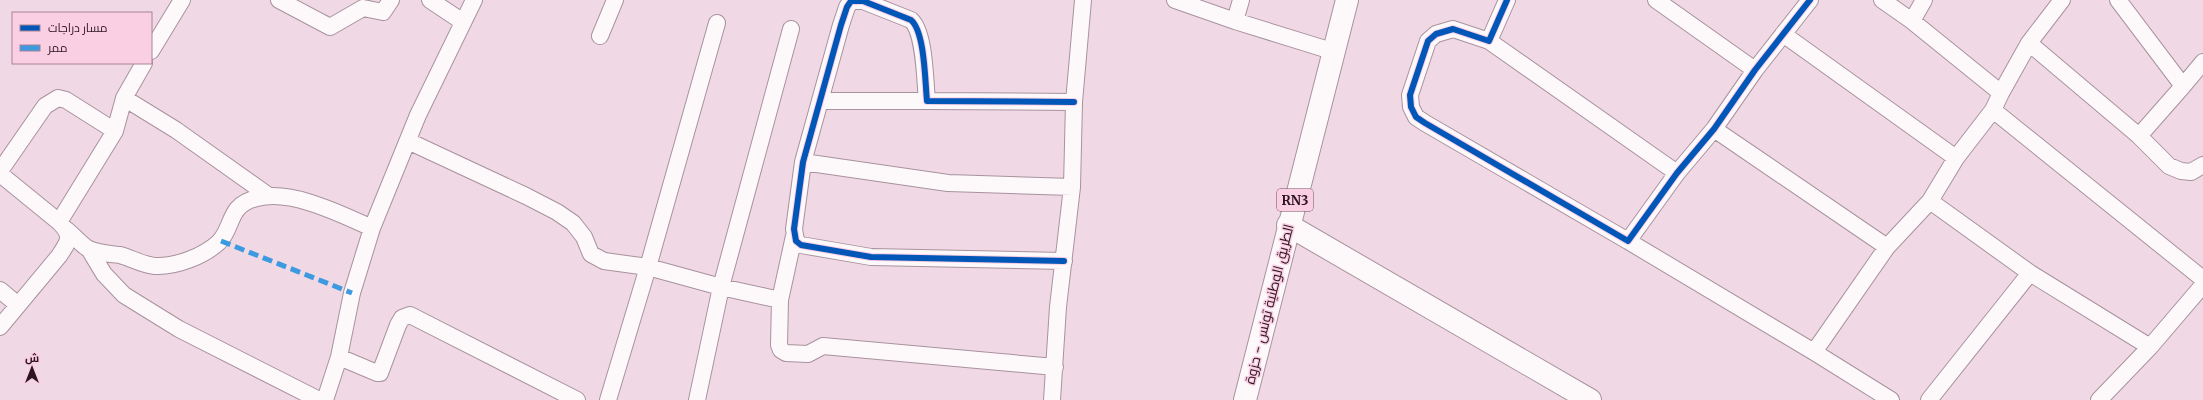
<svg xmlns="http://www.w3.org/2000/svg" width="2203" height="400" font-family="Merriweather,Cairo,serif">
	<rect width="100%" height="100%" fill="#f0d9e4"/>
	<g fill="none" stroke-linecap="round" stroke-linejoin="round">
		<defs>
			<path id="street" d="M279 0 330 27 363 8 383 12 391 0
				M430 0 463 22
				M1175 0 1235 21 1335 52
				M1507 0 1489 41 1453 29 1436 34 1428 41 1410 95 1411 107 1416 117 1425 123 1628 241 1677 173 1714 129 1755 70 1810 0
				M1656 0 1755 70
				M1882 0 1912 21 2001 93 1993 110 1956 158 1930 201 2030 273 2150 347
				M2118 0 2183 86 2139 136
				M1235 21 1241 0
				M1912 21 1924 0
				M1783 34 1956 158
				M600 36 615 0
				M1489 41 1677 173
				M2029 43 2139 136 2169 166 2181 171 2191 172 2203 165
				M151 51 182 0
				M144 63 124 98 176 130 269 196
				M2183 86 2203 62
				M2001 93 2029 43 2062 0
				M820 101H927
				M1993 110 2203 279
				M1714 129 1887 247
				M408 141 526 196 557 212 573 223 584 237 591 254 604 261 648 267 717 23
				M803 162 948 183 1072 187
				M0 171 45 106 58 98 66 100 115 131
				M0 174 59 222C73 236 69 241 59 256L0 327
				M59 222 115 131 124 98
				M67 230C74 236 80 243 87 248 95 253 111 254 120 255 131 258 143 265 155 266 176 267 204 256 219 242 234 227 227 205 257 198 291 189 341 214 372 228
				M1628 241 1814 352 1891 400
				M89 249 104 274 124 295 179 329 319 400
				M1064 261 871 257 801 245 796 241 794 229 803 162 841 25 847 7 851 1H863L911 20C925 32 925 82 927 101L1074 102
				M0 290 18 305
				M780 300 794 236
				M1814 352 1887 247 1930 201
				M339 357 377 373H380L398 325 402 318 410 315 577 400
				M325 400 339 357 352 293 372 228 418 115 474 0
				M608 400 648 267 721 287 780 300 779 345 781 350 786 353 808 354 823 346 1055 367
				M697 400 721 287 791 29
				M1052 400 1058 307 1072 187 1074 102 1083 0
				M1929 400 2030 273
				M2099 400 2150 347 2203 285"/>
			<path id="secondary" d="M1288 225 1590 400"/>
			<path id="primary" d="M1245 400 1347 0"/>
		</defs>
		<use href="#street" stroke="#a8929d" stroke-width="18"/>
		<use href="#secondary" stroke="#a8929d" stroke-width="24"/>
		<use href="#primary" stroke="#a8929d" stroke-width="24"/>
		<use href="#street" stroke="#fdf9fb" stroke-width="16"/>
		<use href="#secondary" stroke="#fdf9fb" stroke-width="22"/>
		<use href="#primary" stroke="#fdf9fb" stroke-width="22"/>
		<path stroke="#3d9ae0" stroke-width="5" stroke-dasharray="10 5" stroke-linecap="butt" d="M221 241 352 293"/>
		<defs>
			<path id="cycleway" d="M1507 0 1489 41 1453 29 1436 34 1428 41 1410 95 1411 107 1416 117 1425 123 1628 241 1677 173 1714 129 1755 70 1810 0
				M1064 261 871 257 801 245 796 241 794 229 803 162 841 25 847 7 851 1H863L911 20C925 32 925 82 927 101L1074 102"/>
		</defs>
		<use href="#cycleway" stroke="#facfe3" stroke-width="8"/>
		<use href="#cycleway" stroke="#0057b8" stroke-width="6"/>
	</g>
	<g text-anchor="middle" stroke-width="3" stroke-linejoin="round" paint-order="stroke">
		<rect fill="#facfe3" stroke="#6a4c5b" stroke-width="1" x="1277" y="189" width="36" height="22" rx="3"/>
		<g font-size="13" font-weight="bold" fill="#2d1421">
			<text x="1295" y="205">RN3</text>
		</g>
		<g font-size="14" fill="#2d1421" stroke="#facfe3">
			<text transform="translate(1269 304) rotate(-76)" y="5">الطريق الوطنية تونس - حزوة</text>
		</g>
	</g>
	<rect x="12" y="12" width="140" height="52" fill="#facfe3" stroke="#a88495"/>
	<rect x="20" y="25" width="20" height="6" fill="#0057b8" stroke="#a88495"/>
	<text x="48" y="32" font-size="12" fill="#2d1421">مسار دراجات</text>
	<rect x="20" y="45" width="20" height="6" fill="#3d9ae0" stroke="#a88495"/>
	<text x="48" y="52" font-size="12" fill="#2d1421">ممر</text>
	<g transform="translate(32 368)" stroke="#facfe3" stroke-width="3" paint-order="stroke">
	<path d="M0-3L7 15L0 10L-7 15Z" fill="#2d1421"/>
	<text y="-6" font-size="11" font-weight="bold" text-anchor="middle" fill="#2d1421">ش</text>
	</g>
</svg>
